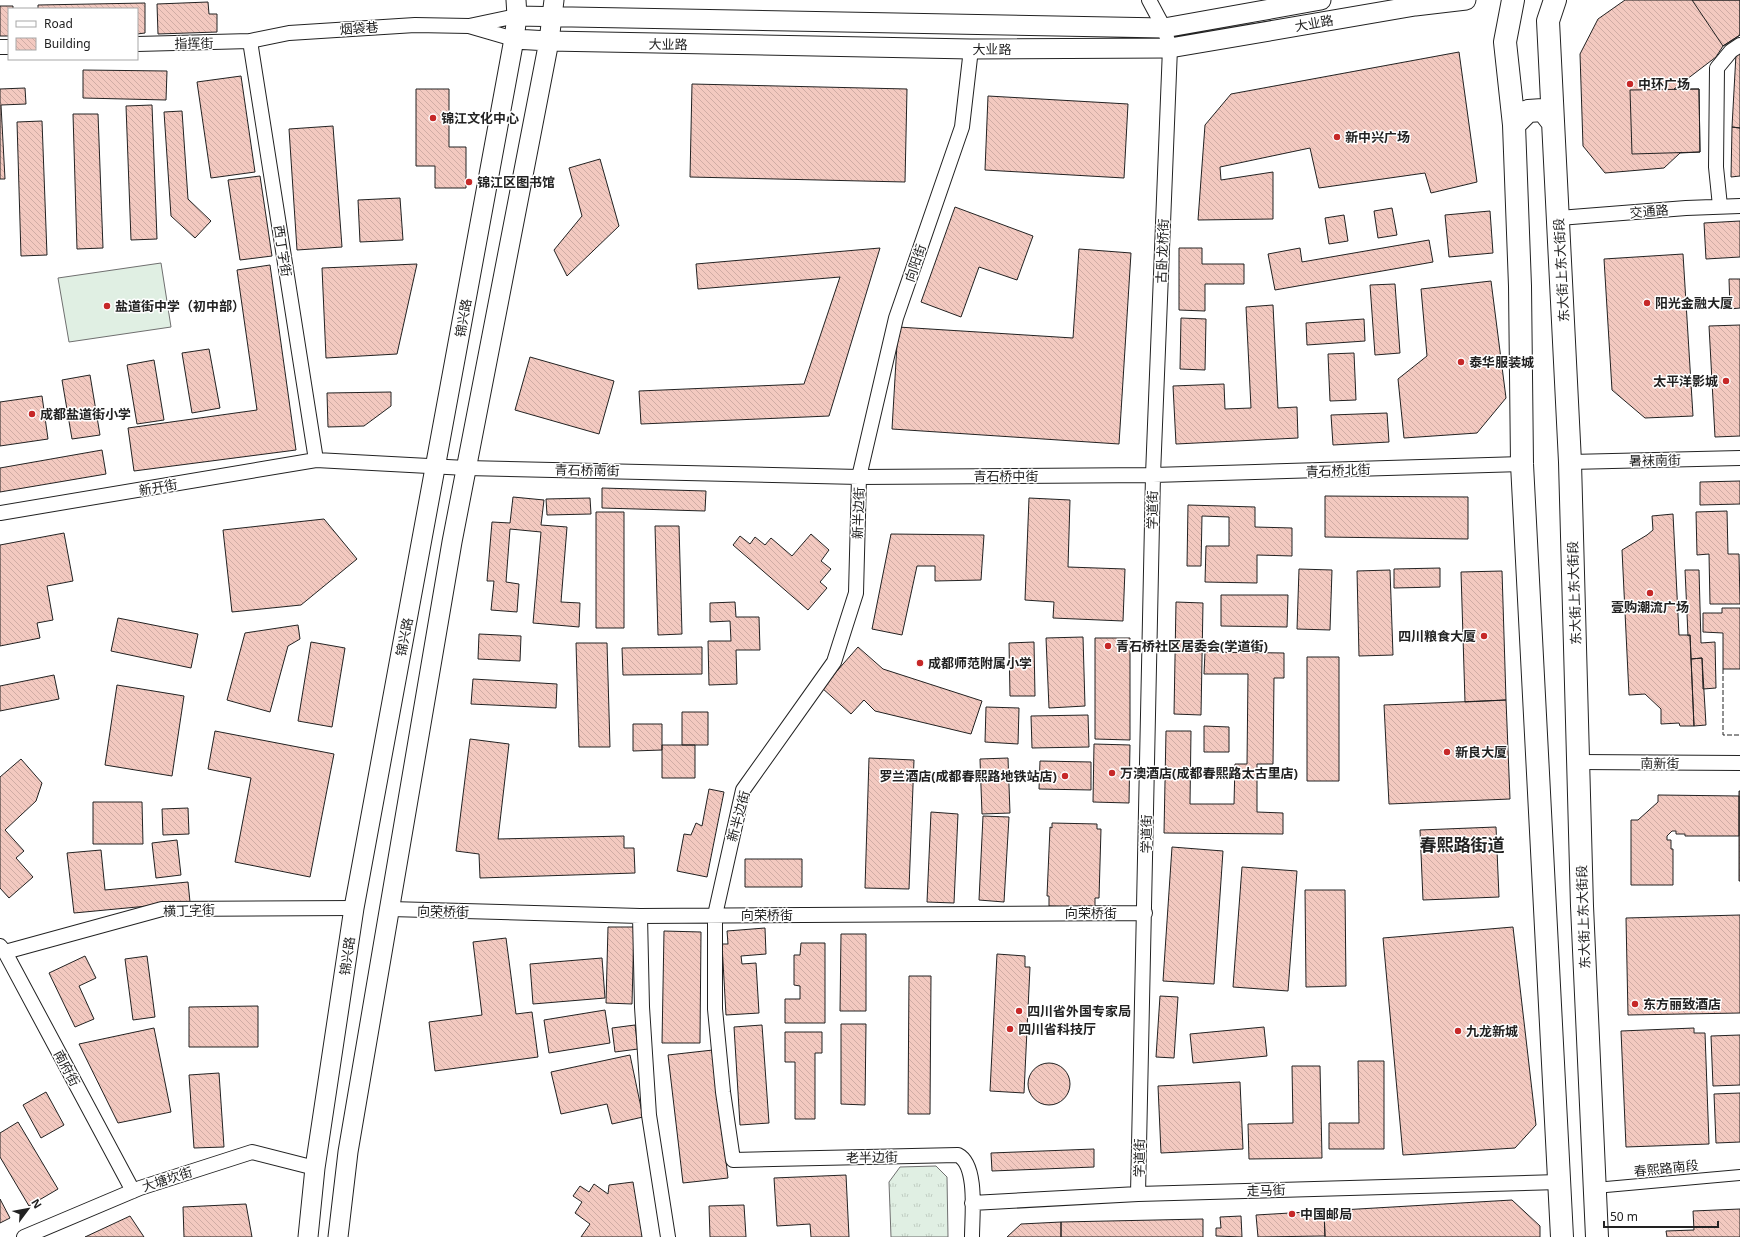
<svg xmlns="http://www.w3.org/2000/svg" width="1740" height="1237" font-family="'Noto Sans','Noto Sans SC',sans-serif">
	<defs>
		<pattern id="grass-tufts" width="24" height="20" patternUnits="userSpaceOnUse"><rect width="24" height="20" fill="#e0efe3"/><path d="M3 7l-1-3M5 7V3M7 7l1-3M15 17l-1-3M17 17v-4M19 17l1-3" fill="none" stroke="#c0cdc2"/></pattern>
		<pattern id="building-back-hatch" width="6" height="6" patternUnits="userSpaceOnUse"><rect width="6" height="6" fill="#f3c9c0"/><path d="M-1 5l2 2M0 0l6 6M5-1l2 2" fill="none" stroke="#d0aca5"/></pattern>
	</defs>
	<rect width="100%" height="100%" fill="#fff"/>
	<path fill="url(#grass-tufts)" stroke="#6f6f6f" d="M936 1166 947 1177 948 1237H891L889 1182 900 1167Z"/>
	<path fill="#e0efe3" stroke="#6f6f6f" d="M161 263 171 327 69 342 58 278Z"/>
	<path fill="url(#building-back-hatch)" stroke="#222" d="M1625 0H1740V35L1723 46 1716 57 1674 89H1699L1700 152 1680 153 1664 168 1605 173 1583 146 1580 54 1598 19Z
		M1692 0H1740V35L1723 46Z
		M208 2 209 14H217V32L158 34 157 4Z
		M145 3V33L137 34V9H38V5Z
		M0 6H13V9H9V36H0Z
		M1459 52 1477 182 1431 193 1425 173 1319 188 1310 148 1220 167 1221 180 1273 172V219L1198 220 1205 125 1231 94Z
		M1736 54H1740V128L1732 127Z
		M83 70 167 71 166 100 83 98Z
		M241 76 255 172 211 178 197 82Z
		M692 84 907 89 905 182 690 177Z
		M25 88 26 104 1 105 5 179H0V89Z
		M416 89H449V147H466V188H435V166H416Z
		M1699 89 1700 152 1632 154 1630 90Z
		M988 96 1128 104 1124 178 985 170Z
		M152 105 157 239 131 240 126 106Z
		M182 111 188 199 211 221 195 238 171 216 164 112Z
		M73 114H98L103 248 77 249Z
		M42 121 47 255 21 256 17 122Z
		M333 126 342 247 297 250 289 129Z
		M1732 127 1740 128V176L1731 177Z
		M600 159 619 226 567 276 554 250 582 216 569 168Z
		M260 176 272 256 240 260 228 180Z
		M400 198 403 240 360 242 358 200Z
		M955 207 1033 236 1017 280 979 267 961 317 921 302Z
		M1392 208 1397 235 1378 238 1374 211Z
		M1490 211 1493 253 1449 257 1445 215Z
		M1344 215 1348 241 1329 244 1325 218Z
		M1740 221V257L1706 259 1704 223Z
		M1429 240 1433 262 1275 290 1268 254 1300 248 1302 262Z
		M880 248 829 416 641 424 639 391 804 384 840 277 698 289 696 264Z
		M1179 248H1202V264H1244V284H1205V311L1179 310Z
		M1079 249 1131 253 1119 444 892 429 898 327 1073 338Z
		M1683 254 1693 416 1645 418 1612 390 1604 259Z
		M417 264 397 354 326 358 322 268Z
		M270 265 296 450 134 471 128 428 257 410 237 270Z
		M1729 279H1740V308L1730 309Z
		M1491 281 1506 398 1477 433 1404 438 1398 379 1427 356 1421 289Z
		M1395 284 1400 353 1375 355 1370 285Z
		M1273 305 1278 408 1297 407 1298 438 1176 444 1173 386 1224 384 1225 409 1251 408 1246 307Z
		M1181 318 1206 319 1205 370 1180 369Z
		M1364 319 1365 341 1307 345 1306 323Z
		M1740 325V436L1715 437 1709 326Z
		M209 349 220 408 192 413 182 353Z
		M1354 353 1356 400 1330 401 1328 354Z
		M530 357 614 381 599 434 515 410Z
		M154 360 164 420 137 424 127 365Z
		M90 375 100 435 72 439 62 380Z
		M391 392V406L364 426 328 427 327 393Z
		M42 396 48 439 0 446V402Z
		M1387 413 1389 442 1333 445 1331 415Z
		M102 450 106 474 0 492V468Z
		M1740 481V504L1700 505V482Z
		M602 488 706 491 705 511 602 508Z
		M1325 496 1468 497V539L1325 537Z
		M513 497 544 500 541 525 567 527 561 602 580 603 579 627 533 623 541 532 510 529 506 582 519 584 517 612 491 610 494 581H487L492 522 510 523Z
		M590 498 591 514 547 515 546 499Z
		M1029 498 1070 500 1068 567 1125 569 1123 621 1053 618 1054 602 1025 600Z
		M1188 505 1255 507V527L1292 528V556L1257 555V583L1205 582 1206 546H1229V517L1202 516 1201 566H1187Z
		M1727 511 1728 554H1739L1740 604H1710L1709 554 1697 555 1696 512Z
		M596 512H624V628H596Z
		M1673 514 1679 635H1690L1694 726H1680L1679 723 1661 724V709L1645 694 1629 695 1622 550 1647 535 1653 530 1652 516Z
		M324 519 357 559 301 605 232 612 223 530Z
		M655 526H679L682 634 658 635Z
		M64 533 73 581 47 586 53 620 37 623 40 638 0 646V545Z
		M811 534 829 550 821 561 831 569 820 582 827 588 808 610 733 545 740 536 750 544 755 537 765 545 771 538 792 556Z
		M891 534 984 535 981 580 935 581V566H917L902 635 872 629Z
		M1440 568V587L1394 588V569Z
		M1299 569 1332 570 1330 630 1297 629Z
		M1390 570 1393 655 1359 656 1357 571Z
		M1685 570H1699L1701 643 1715 642 1716 688 1703 689 1702 658 1691 659 1690 635 1688 636Z
		M1502 571 1506 700 1465 702 1461 572Z
		M1221 595H1288L1287 627 1221 626Z
		M735 602 736 617H759L760 650H736L737 684 709 685 708 641H731L730 621 710 622V603Z
		M1176 602 1203 603 1201 715 1174 714Z
		M1722 608H1740V669H1723V633L1703 632V613H1722Z
		M118 618 198 634 191 668 111 651Z
		M298 625 300 639 288 646 270 712 227 700 245 633Z
		M479 634 521 636 520 661 478 659Z
		M1083 637 1085 706 1049 708 1046 638Z
		M1095 638H1130V740L1095 739Z
		M311 642 345 648 332 727 298 721Z
		M1034 642 1035 696H1010L1009 643Z
		M576 643H607L610 747H579Z
		M702 647V674L623 675 622 648Z
		M858 647 883 669 982 701 971 734 875 711 864 700 851 714 822 688Z
		M1205 652 1284 653V678H1274L1273 764H1257V812L1283 813V834L1164 833 1166 731H1191L1190 804H1234L1235 764H1247L1248 674H1204Z
		M1307 657H1339V781H1307Z
		M1702 658 1706 725 1694 726 1691 659Z
		M54 675 59 699 0 711V686Z
		M473 679 557 684 556 708 471 704Z
		M117 685 184 696 172 776 105 765Z
		M1506 700 1510 799 1389 804 1384 705Z
		M986 707 1019 708 1018 744 985 742Z
		M682 712H708V745H682Z
		M1088 715 1089 747 1032 748 1031 716Z
		M633 724H662V750L633 751Z
		M1204 726 1229 727V752H1204Z
		M215 731 334 754 310 877 235 862 251 778 208 769Z
		M470 739 509 744 498 839 624 836V848H634L635 873 480 878 479 854 456 851Z
		M1094 744 1130 745 1129 803 1093 802Z
		M662 745H695V778H662Z
		M869 758 914 760 909 889 865 888Z
		M1008 758 1010 813 982 814 980 759Z
		M21 759 42 783 36 801 5 830 24 851 16 858 33 877 9 898 0 888V777Z
		M1040 761 1091 762V790L1039 789Z
		M709 789 724 792 707 877 677 871 684 834 691 835 696 823 702 826Z
		M1739 791H1740V881H1739Z
		M1658 795 1739 796V836H1685V834H1676V831H1672L1667 836V840H1671V849H1673V885H1631V820H1638L1658 802Z
		M93 802H142L143 844H93Z
		M188 808 189 834 163 835 162 809Z
		M931 812 958 814 954 903 927 902Z
		M983 816 1009 817 1004 902 979 900Z
		M1052 823 1097 824V829H1101L1099 898H1095V908L1049 906V896H1047L1050 827 1052 828Z
		M1496 827 1499 897 1423 900 1420 830Z
		M177 840 181 875 156 878 152 843Z
		M1172 847 1223 851 1214 984 1163 981Z
		M101 850 105 890 188 882 190 902 74 913 67 853Z
		M745 859H802V887H745Z
		M1242 867 1297 871 1288 991 1233 987Z
		M1305 890H1345L1346 986 1306 987Z
		M1740 915V1013L1628 1015 1626 918Z
		M608 927H634L632 1004 606 1003Z
		M1513 927 1536 1125 1515 1148 1403 1155 1383 938Z
		M765 928 766 954 741 956 742 964 756 963 759 1013 726 1015 722 944H728L727 931Z
		M664 931 701 932 700 1043H662Z
		M841 934H866V1011H840Z
		M506 938 516 1014 532 1012 538 1057 435 1071 429 1022 482 1015 473 942Z
		M801 943H825V1023H785V999H800V986L794 985V955H800Z
		M997 954 1025 956V967H1030L1024 1093 990 1091Z
		M85 956 96 978 79 986 94 1019 75 1027 49 973Z
		M147 956 155 1017 133 1020 125 959Z
		M602 958 605 998 533 1004 530 964Z
		M909 976H931L930 1114H908Z
		M1160 996 1178 997 1174 1058 1156 1057Z
		M258 1006V1047H189V1007Z
		M605 1010 610 1043 549 1053 544 1020Z
		M841 1024H866L865 1105 841 1104Z
		M635 1025 638 1049 615 1052 612 1028Z
		M762 1025 769 1123 740 1125 734 1027Z
		M1264 1027 1267 1056 1193 1063 1190 1034Z
		M154 1028 171 1112 118 1123 79 1044Z
		M1694 1028V1033H1705L1709 1144 1626 1147 1621 1031Z
		M785 1032H822V1053H815V1119H795V1062H785Z
		M1740 1035V1085L1713 1086 1711 1036Z
		M713 1050 728 1178 683 1183 668 1055Z
		M630 1055 643 1117 612 1124 607 1104 561 1114 551 1072Z
		M1358 1061H1384V1149H1329V1123H1359Z
		M1028 1084a21 21 0 1 1 42 0a21 21 0 1 1-42 0Z
		M1292 1066H1320L1322 1158 1249 1159 1248 1124 1293 1123Z
		M219 1073 224 1147 194 1148 189 1075Z
		M1240 1082 1243 1149 1161 1153 1158 1086Z
		M46 1092 64 1125 41 1138 23 1105Z
		M1740 1093V1142L1716 1143 1714 1094Z
		M18 1122 58 1189 29 1206 0 1157V1133Z
		M1094 1149V1167L992 1171 991 1153Z
		M846 1175 849 1237H811L810 1224 777 1226 774 1178Z
		M633 1182 642 1237H581L590 1224 575 1213 582 1202 573 1196 580 1186 589 1192 594 1184 608 1194 609 1185Z
		M0 1199 10 1218 0 1223Z
		M1512 1200 1540 1226V1237H1325L1324 1211Z
		M246 1204 252 1237H184L183 1207Z
		M744 1205 746 1237H710L709 1206Z
		M1740 1209V1237H1667L1666 1231 1694 1230 1693 1211Z
		M1324 1211 1325 1236 1258 1237 1256 1215Z
		M130 1216 144 1237H85Z
		M1241 1216 1242 1237 1216 1236V1228H1221L1220 1217Z
		M1203 1219V1237H1061V1222Z
		M1061 1222V1237H1007L1021 1224Z"/>
	<g fill="none" stroke-linecap="round" stroke-linejoin="round">
		<defs>
			<path id="pedestrian" d="M1595 1188 1740 1175"/>
			<path id="minor" d="M514 39 469 26 517 16
				M250 41 316 460
				M137 44 250 41 289 33 415 25 469 26
				M0 47H9
				M971 49 962 127 896 318 859 477 856 593 834 662 743 790 715 915V1009L723 1092 733 1160 958 1155C978 1165 972 1216 972 1237
				M1720 206 1716 167 1717 68 1731 51 1740 45
				M1559 218 1686 208 1740 206
				M1570 462 1740 458
				M0 513 316 460 466 468 859 477 1153 475 1522 464
				M1579 762 1740 763
				M390 909 640 916 1145 913
				M640 916 642 1007 649 1115 668 1237
				M0 946 5 952 133 1191
				M5 952 162 909 354 908
				M1138 1194 1153 475 1170 48 1164 28 1149 0
				M972 1203 1138 1194 1559 1182
				M24 1237 140 1188 252 1152 315 1168"/>
			<path id="secondary" d="M517 16 1164 28 1321 0
				M514 39 549 41 971 49 1170 48 1415 6 1466 0
				M308 1237 315 1168 354 908 514 39 517 16 516 0
				M338 1237 348 1152 452 542 549 41 554 0"/>
			<path id="primary" d="M1513 0 1505 42 1514 125 1520 286 1522 464 1562 1237
				M1555 0 1548 21 1570 462 1582 906 1597 1237
				M1514 125 1528 111 1543 110 1553 123"/>
		</defs>
		<use href="#pedestrian" stroke="#222" stroke-width="12"/>
		<use href="#minor" stroke="#222" stroke-width="16"/>
		<use href="#secondary" stroke="#222" stroke-width="21"/>
		<use href="#primary" stroke="#222" stroke-width="24"/>
		<use href="#pedestrian" stroke="#fff" stroke-width="10"/>
		<use href="#minor" stroke="#fff" stroke-width="14"/>
		<use href="#secondary" stroke="#fff" stroke-width="19"/>
		<use href="#primary" stroke="#fff" stroke-width="22"/>
		<path stroke="#222" stroke-width="1" stroke-dasharray="5 2" stroke-linecap="butt" d="M1723 669V735H1740"/>
	</g>
	<g fill="#c62828" stroke="#fff" stroke-width="1.5">
		<circle cx="1630" cy="84" r="4"/>
		<circle cx="433" cy="118" r="4"/>
		<circle cx="1337" cy="137" r="4"/>
		<circle cx="469" cy="182" r="4"/>
		<circle cx="1647" cy="303" r="4"/>
		<circle cx="107" cy="306" r="4"/>
		<circle cx="1461" cy="362" r="4"/>
		<circle cx="1726" cy="381" r="4"/>
		<circle cx="32" cy="414" r="4"/>
		<circle cx="1650" cy="593" r="4"/>
		<circle cx="1484" cy="636" r="4"/>
		<circle cx="1108" cy="646" r="4"/>
		<circle cx="920" cy="663" r="4"/>
		<circle cx="1447" cy="752" r="4"/>
		<circle cx="1112" cy="773" r="4"/>
		<circle cx="1065" cy="776" r="4"/>
		<circle cx="1635" cy="1004" r="4"/>
		<circle cx="1019" cy="1011" r="4"/>
		<circle cx="1010" cy="1029" r="4"/>
		<circle cx="1458" cy="1031" r="4"/>
		<circle cx="1292" cy="1214" r="4"/>
	</g>
	<g text-anchor="middle" stroke-width="3" stroke-linejoin="round" paint-order="stroke">
		<g font-size="13" fill="#222" stroke="#fff">
			<text transform="translate(1314 23) rotate(-10)" y="5">大业路</text>
			<text transform="translate(359 28) rotate(-4)" y="5">烟袋巷</text>
			<text transform="translate(194 43) rotate(-1)" y="5">指挥街</text>
			<text transform="translate(668 44) rotate(1)" y="5">大业路</text>
			<text x="992" y="54">大业路</text>
			<text transform="translate(1649 211) rotate(-5)" y="5">交通路</text>
			<text transform="translate(283 251) rotate(81)" y="5">西丁字街</text>
			<text transform="translate(1162 251) rotate(-88)" y="5">古卧龙桥街</text>
			<text transform="translate(915 263) rotate(-71)" y="5">向阳街</text>
			<text transform="translate(1561 270) rotate(-93)" y="5">东大街上东大街段</text>
			<text transform="translate(463 318) rotate(-80)" y="5">锦兴路</text>
			<text transform="translate(1655 460) rotate(-1)" y="5">暑袜南街</text>
			<text transform="translate(587 470) rotate(1)" y="5">青石桥南街</text>
			<text transform="translate(1338 470) rotate(-2)" y="5">青石桥北街</text>
			<text x="1006" y="481">青石桥中街</text>
			<text transform="translate(158 487) rotate(-10)" y="5">新开街</text>
			<text transform="translate(1152 510) rotate(-89)" y="5">学道街</text>
			<text transform="translate(858 513) rotate(-88)" y="5">新半边街</text>
			<text transform="translate(1574 593) rotate(-92)" y="5">东大街上东大街段</text>
			<text transform="translate(404 637) rotate(-79)" y="5">锦兴路</text>
			<text x="1660" y="768">南新街</text>
			<text transform="translate(738 816) rotate(-75)" y="5">新半边街</text>
			<text transform="translate(1146 834) rotate(-89)" y="5">学道街</text>
			<text transform="translate(189 910) rotate(-2)" y="5">横丁字街</text>
			<text transform="translate(443 911) rotate(1)" y="5">向荣桥街</text>
			<text x="1091" y="918">向荣桥街</text>
			<text x="767" y="920">向荣桥街</text>
			<text transform="translate(1583 917) rotate(-92)" y="5">东大街上东大街段</text>
			<text transform="translate(347 956) rotate(-82)" y="5">锦兴路</text>
			<text transform="translate(67 1068) rotate(62)" y="5">南府街</text>
			<text transform="translate(872 1157) rotate(-1)" y="5">老半边街</text>
			<text transform="translate(1139 1158) rotate(-89)" y="5">学道街</text>
			<text transform="translate(1666 1168) rotate(-6)" y="5">春熙路南段</text>
			<text transform="translate(167 1179) rotate(-18)" y="5">大塘坎街</text>
			<text transform="translate(1266 1190) rotate(-2)" y="5">走马街</text>
		</g>
		<g font-size="13" font-weight="bold" fill="#222" stroke="#fff" text-anchor="start">
			<text x="1638" y="89">中环广场</text>
			<text x="441" y="123">锦江文化中心</text>
			<text x="1345" y="142">新中兴广场</text>
			<text x="477" y="187">锦江区图书馆</text>
			<text x="1655" y="308">阳光金融大厦</text>
			<text x="115" y="311">盐道街中学（初中部）</text>
			<text x="1469" y="367">泰华服装城</text>
			<text x="1718" y="386" text-anchor="end">太平洋影城</text>
			<text x="40" y="419">成都盐道街小学</text>
			<text x="1650" y="612" text-anchor="middle">壹购潮流广场</text>
			<text x="1476" y="641" text-anchor="end">四川粮食大厦</text>
			<text x="1116" y="651">青石桥社区居委会(学道街)</text>
			<text x="928" y="668">成都师范附属小学</text>
			<text x="1455" y="757">新良大厦</text>
			<text x="1120" y="778">万澳酒店(成都春熙路太古里店)</text>
			<text x="1057" y="781" text-anchor="end">罗兰酒店(成都春熙路地铁站店)</text>
			<text x="1643" y="1009">东方丽致酒店</text>
			<text x="1027" y="1016">四川省外国专家局</text>
			<text x="1018" y="1034">四川省科技厅</text>
			<text x="1466" y="1036">九龙新城</text>
			<text x="1300" y="1219">中国邮局</text>
		</g>
		<g font-size="17" font-weight="bold" fill="#222" stroke="#fff">
			<text x="1462" y="851">春熙路街道</text>
		</g>
	</g>
	<rect x="8" y="8" width="130" height="52" fill="#ffffff" stroke="#a7a7a7"/>
	<rect x="16" y="21" width="20" height="6" fill="#ffffff" stroke="#a7a7a7"/>
	<text x="44" y="28" font-size="12" fill="#222222">Road</text>
	<rect x="16" y="38" width="20" height="12" fill="url(#building-back-hatch)" stroke="#a7a7a7"/>
	<text x="44" y="48" font-size="12" fill="#222222">Building</text>
	<g transform="translate(28 1209) rotate(58)" stroke="#ffffff" stroke-width="3" paint-order="stroke">
	<path d="M0-3L7 15L0 10L-7 15Z" fill="#222222"/>
	<text y="-6" font-size="11" font-weight="bold" text-anchor="middle" fill="#222222">N</text>
	</g>
	<path d="M1604 1221v6h114v-6" fill="none" stroke="#222222" stroke-width="2"/>
	<text x="1610" y="1221" font-size="12" fill="#222222" stroke="#ffffff" stroke-width="3" paint-order="stroke">50 m</text>
</svg>
